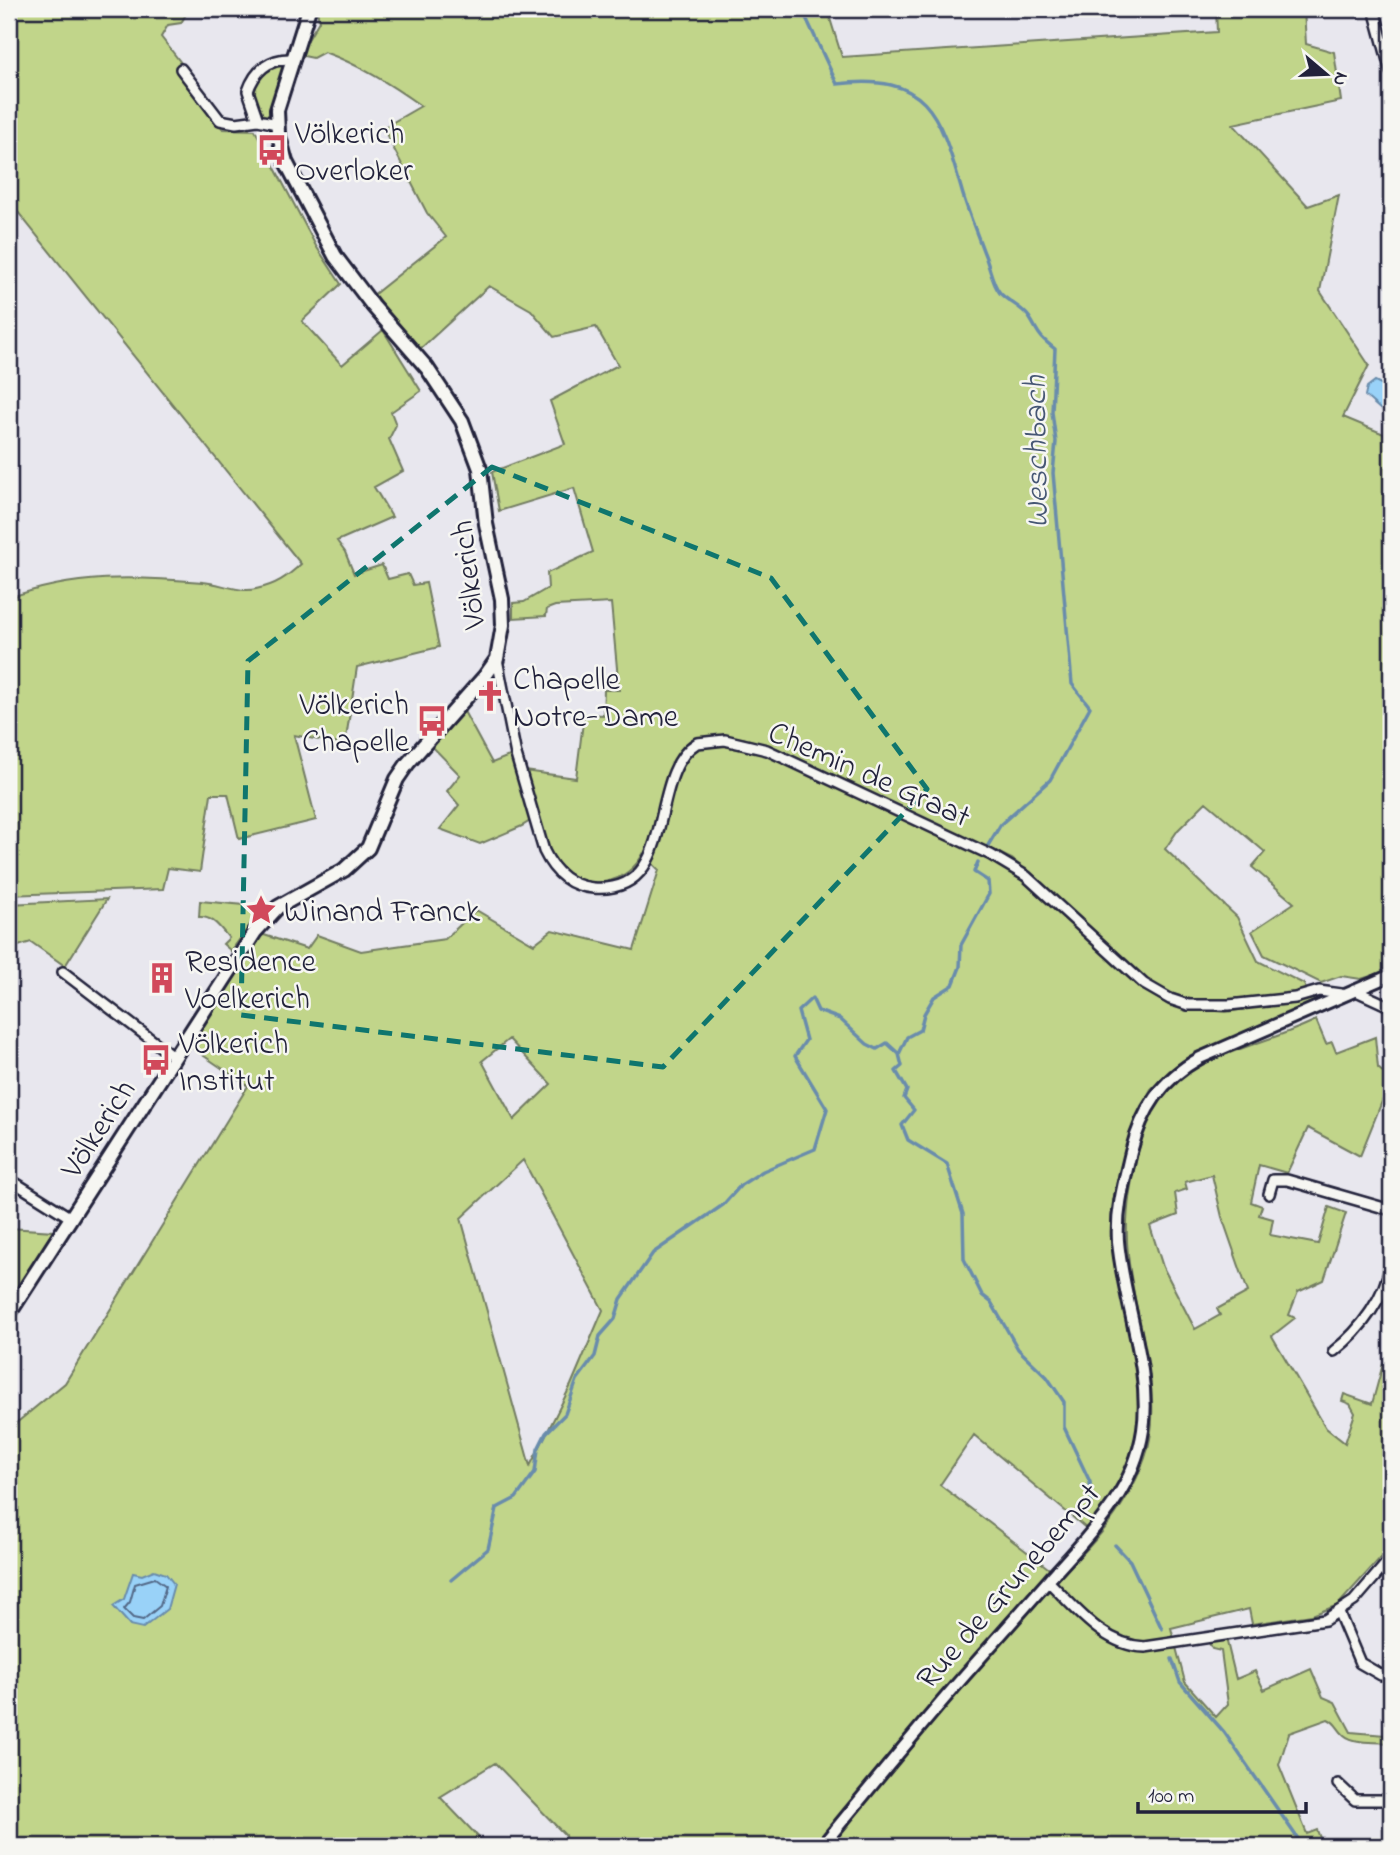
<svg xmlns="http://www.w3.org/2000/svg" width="1400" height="1855" font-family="'Indie Flower',sans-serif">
	<rect width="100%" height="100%" fill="#e8e7ee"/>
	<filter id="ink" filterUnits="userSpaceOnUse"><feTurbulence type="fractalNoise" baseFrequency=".0143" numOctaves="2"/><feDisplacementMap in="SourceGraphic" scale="14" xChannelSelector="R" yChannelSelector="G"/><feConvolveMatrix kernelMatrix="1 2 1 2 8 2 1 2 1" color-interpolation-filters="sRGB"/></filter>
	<g filter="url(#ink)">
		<path fill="#c1d58a" stroke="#727c62" stroke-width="2" fill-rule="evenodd" d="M9 9H189L181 23 168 25 161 37 185 68 179 72 223 129 255 130 316 246 341 284 302 321 342 365 383 330 421 391 391 412 396 425 389 439 403 471 374 487 392 517 337 541 345 552 354 574 382 565 388 579 408 574 413 585 426 583 439 647 357 667 345 745 294 735 316 820 239 839 228 794H211L200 872 168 868 163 889 9 895V598C74 574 134 576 203 582 220 583 239 593 256 589 276 585 287 577 301 564L9 201Z
			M317 9H827L842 57 1217 32 1216 9H1304L1306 44 1334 52 1341 101 1233 124 1308 206 1339 195 1320 291 1369 365 1343 417 1391 437V970L1361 979 1341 976 1321 983 1264 955 1252 931 1294 903 1252 867 1265 852 1206 802 1178 830 1165 849 1237 917 1258 961 1304 984 1306 990C1267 998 1211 1009 1173 994 1145 984 1122 958 1101 938 1072 911 1043 884 1012 859L778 749 743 738 726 737 727 747 762 753 784 762 995 862 1044 896 1144 990 1170 1006 1226 1012 1316 998V1001L1173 1068 1151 1089 1143 1104C1126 1146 1107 1196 1112 1243 1119 1317 1160 1400 1127 1473 1117 1494 1101 1511 1087 1529L974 1435 940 1485 1052 1571 1002 1623C1060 1578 1120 1529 1145 1458 1167 1397 1133 1316 1128 1254 1124 1219 1130 1183 1139 1149 1145 1127 1150 1105 1168 1088 1207 1052 1268 1044 1316 1020L1326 1044 1332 1042 1336 1052 1375 1037 1378 1068 1391 1079 1360 1156 1308 1128 1287 1173 1259 1165 1251 1202 1262 1206 1259 1215 1273 1219 1270 1235 1318 1244 1329 1207 1346 1213 1324 1280 1298 1292 1289 1315 1295 1318 1272 1336 1326 1428 1345 1443 1355 1413 1350 1404 1342 1401 1344 1394 1372 1404 1383 1364 1391 1355V1467L1384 1473 1391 1477V1546L1338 1605 1312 1615 1252 1624 1249 1609 1171 1628 1185 1682 1216 1717 1228 1704 1221 1651 1212 1649 1208 1641 1226 1638 1236 1679 1255 1671 1264 1690 1311 1669 1323 1697 1335 1702 1351 1732 1385 1735 1391 1729V1743C1378 1742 1354 1744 1344 1735 1337 1729 1337 1723 1328 1719L1289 1733 1279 1765 1307 1834 1317 1830 1323 1846H566L565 1835 495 1763 440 1797 484 1843 480 1846H9V1429L65 1383 248 1086 188 1045 261 934 307 949 317 935 361 951 445 939 476 910 534 944 552 930 634 950 659 870 643 854C627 883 591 892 564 870 549 858 544 834 538 816L522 826 480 844 440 829 459 805 447 791 460 775 426 740 460 704 492 763 519 752 525 771 576 778 584 714 603 715 604 690H619L611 603 555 606 547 609 546 616 513 618V603L524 602 548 588 547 573 593 552 574 488 499 511 492 472 565 444 550 401 618 365 596 327 554 337 531 310 489 286 419 350 372 296 446 237 427 213 383 128 421 106C390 84 360 65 324 52L313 58 299 55 319 21ZM509 1039 551 1084 514 1120 482 1061ZM523 1160 603 1310 571 1385 530 1466 461 1218ZM1212 1175 1222 1217 1248 1292 1217 1309 1220 1315 1195 1329 1163 1267 1150 1226 1178 1215 1175 1193 1187 1189 1185 1182Z
			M275 66 284 67 270 115 259 116C252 93 252 77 275 66Z
			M107 899 65 966 31 942 9 949V904Z
			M200 901 256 906 258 914 231 951 223 944 229 938C220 928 213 916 199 917Z
			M9 1228 53 1231 9 1301Z"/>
		<path fill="#99d2f8" stroke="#698cac" stroke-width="2" d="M1375 381 1391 389V411L1380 409 1365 396 1367 387Z
			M154 1570 166 1574 174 1584 167 1609 143 1628 130 1625 113 1606 124 1599 133 1573 142 1575Z"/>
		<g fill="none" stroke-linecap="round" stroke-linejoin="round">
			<path stroke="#526887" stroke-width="2" d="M155 1578 166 1586 160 1606 143 1620 133 1618 124 1609 130 1602 135 1584Z"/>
			<path stroke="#698cac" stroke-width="3.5" d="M802 9 837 84C927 73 939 112 961 188 967 210 976 231 984 253 989 264 992 284 1000 293 1008 302 1021 306 1029 317 1040 334 1036 334 1055 349L1052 412 1056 442 1053 473 1072 684 1090 707 1050 780 1001 824 987 847
				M978 862 974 872 988 881 989 894 961 945 960 967 953 985 934 997 924 1014 920 1030 907 1037 899 1054 902 1066 896 1071 907 1090 904 1098 914 1110 902 1125 908 1140 947 1164 963 1214 964 1259 982 1295 991 1302 1018 1349 1047 1377 1064 1402V1427L1090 1482 1092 1502
				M1115 1545 1130 1561 1162 1629
				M451 1580 488 1549 497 1508 516 1498 535 1472 538 1449 546 1433 565 1414 577 1380 595 1356 600 1336 615 1319 621 1299 653 1253 723 1205 741 1185 763 1171 815 1149 827 1109 795 1056 806 1040 798 1011 812 998 818 1011 840 1019 867 1044 877 1049 887 1043 899 1054
				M1172 1659 1180 1682 1224 1732 1303 1846"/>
			<defs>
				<path id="minor" d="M1374 9 1391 72
					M181 69 220 120 236 123 258 120
					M277 124 258 120 248 91C255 70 270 58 292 59
					M497 659 516 755 544 851C554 872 569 886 593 888 681 895 645 774 697 743L725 740 767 750 991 855 1026 876 1144 984 1170 999 1188 1005H1229L1295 998 1319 991 1341 994
					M63 972 174 1057
					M1354 990 1391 1007
					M9 1179 71 1218
					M1269 1194 1273 1180H1287L1391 1210
					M1334 1351C1361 1330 1386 1296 1391 1262
					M1048 1581C1075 1607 1104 1646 1145 1647L1325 1620 1354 1601 1391 1558
					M1339 1613 1360 1663 1381 1675
					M1338 1784 1355 1800H1391"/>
				<path id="tertiary" d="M822 1846C869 1789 916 1731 965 1675 993 1643 1021 1612 1049 1580 1089 1535 1134 1492 1143 1430 1152 1370 1123 1301 1118 1241 1116 1210 1124 1182 1131 1152 1142 1109 1161 1080 1200 1058L1391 975"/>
				<path id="secondary" d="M9 1314 255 932 278 907 344 870 368 848 397 779 408 763 485 676 497 659 503 625 502 599 486 524 480 469 462 421 427 368 373 306 335 256 286 162 278 133 277 110 309 9"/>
			</defs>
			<use href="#minor" stroke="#22223b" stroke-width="14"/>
			<use href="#tertiary" stroke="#22223b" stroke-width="16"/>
			<use href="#secondary" stroke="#22223b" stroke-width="18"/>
			<use href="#minor" stroke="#f6f6f2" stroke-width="9"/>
			<use href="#tertiary" stroke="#f6f6f2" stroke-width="10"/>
			<use href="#secondary" stroke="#f6f6f2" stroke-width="12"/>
		</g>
	</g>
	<path fill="none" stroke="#0f766e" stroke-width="5" stroke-dasharray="14 9" stroke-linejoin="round" d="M492 467 771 578 927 789 663 1067 241 1015 248 661Z"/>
	<defs>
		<symbol id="bus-bare" viewBox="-9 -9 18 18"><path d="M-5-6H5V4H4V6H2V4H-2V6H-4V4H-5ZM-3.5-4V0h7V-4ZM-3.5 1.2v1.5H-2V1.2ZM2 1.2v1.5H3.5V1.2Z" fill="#d1495b" stroke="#f6f6f2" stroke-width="2.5" paint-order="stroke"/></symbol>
		<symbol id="church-bare" viewBox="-9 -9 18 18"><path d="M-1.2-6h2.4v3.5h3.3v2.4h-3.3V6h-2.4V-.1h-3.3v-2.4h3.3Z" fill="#d1495b" stroke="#f6f6f2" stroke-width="2.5" paint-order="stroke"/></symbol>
		<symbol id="sight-bare" viewBox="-9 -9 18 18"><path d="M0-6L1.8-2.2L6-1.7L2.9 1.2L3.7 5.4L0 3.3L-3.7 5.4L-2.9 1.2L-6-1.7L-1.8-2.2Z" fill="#d1495b" stroke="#f6f6f2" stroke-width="2.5" paint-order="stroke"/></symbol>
		<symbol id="building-bare" viewBox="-9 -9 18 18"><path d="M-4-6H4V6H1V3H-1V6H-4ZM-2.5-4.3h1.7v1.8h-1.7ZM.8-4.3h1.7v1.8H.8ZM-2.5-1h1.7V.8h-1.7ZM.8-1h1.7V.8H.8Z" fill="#d1495b" stroke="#f6f6f2" stroke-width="2.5" paint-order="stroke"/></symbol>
	</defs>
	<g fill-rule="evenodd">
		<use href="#bus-bare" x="250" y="128" width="44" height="44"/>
		<use href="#church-bare" x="468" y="674" width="44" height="44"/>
		<use href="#bus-bare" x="410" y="699" width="44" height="44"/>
		<use href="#sight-bare" x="239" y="888" width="44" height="44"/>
		<use href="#building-bare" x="140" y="956" width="44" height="44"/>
		<use href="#bus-bare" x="134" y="1038" width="44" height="44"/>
	</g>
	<g text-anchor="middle" stroke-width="5" stroke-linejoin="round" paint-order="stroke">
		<g font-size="32" fill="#22223b" stroke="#f6f6f2" text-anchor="start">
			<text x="295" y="143">Völkerich<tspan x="295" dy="37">Overloker</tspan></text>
			<text x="513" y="689">Chapelle<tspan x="513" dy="37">Notre-Dame</tspan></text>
			<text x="409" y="714" text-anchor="end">Völkerich<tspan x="409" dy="37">Chapelle</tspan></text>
			<text x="284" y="921">Winand Franck</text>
			<text x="185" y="971">Residence<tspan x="185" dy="37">Voelkerich</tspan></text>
			<text x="179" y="1053">Völkerich<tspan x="179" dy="37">Institut</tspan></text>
		</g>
		<g font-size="32" fill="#22223b" stroke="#f6f6f2">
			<text transform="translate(467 575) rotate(-97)" y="11">Völkerich</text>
			<text transform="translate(870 773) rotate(24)" y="11">Chemin de Graat</text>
			<text transform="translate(97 1128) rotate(-57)" y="11">Völkerich</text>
			<text transform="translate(1007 1585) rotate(-49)" y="11">Rue de Grunebempt</text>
		</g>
		<g font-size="33" font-style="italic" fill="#465774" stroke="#f6f6f2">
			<text transform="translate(1034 452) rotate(-91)" y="12">Weschbach</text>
		</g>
	</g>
	<rect width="1400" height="1855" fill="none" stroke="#f6f6f2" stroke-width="35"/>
	<rect x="18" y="18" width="1365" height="1820" fill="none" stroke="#22223b" stroke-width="2.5" filter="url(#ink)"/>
	<g transform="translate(1326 74) rotate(109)" stroke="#f6f6f2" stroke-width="5" paint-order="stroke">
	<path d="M0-5L12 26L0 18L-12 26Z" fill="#22223b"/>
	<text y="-10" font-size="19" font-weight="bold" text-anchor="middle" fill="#22223b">N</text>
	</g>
	<path d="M1138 1802v10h168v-10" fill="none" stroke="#22223b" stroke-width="3.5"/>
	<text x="1148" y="1802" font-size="21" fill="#22223b" stroke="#f6f6f2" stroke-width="5" paint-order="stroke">100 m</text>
</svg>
